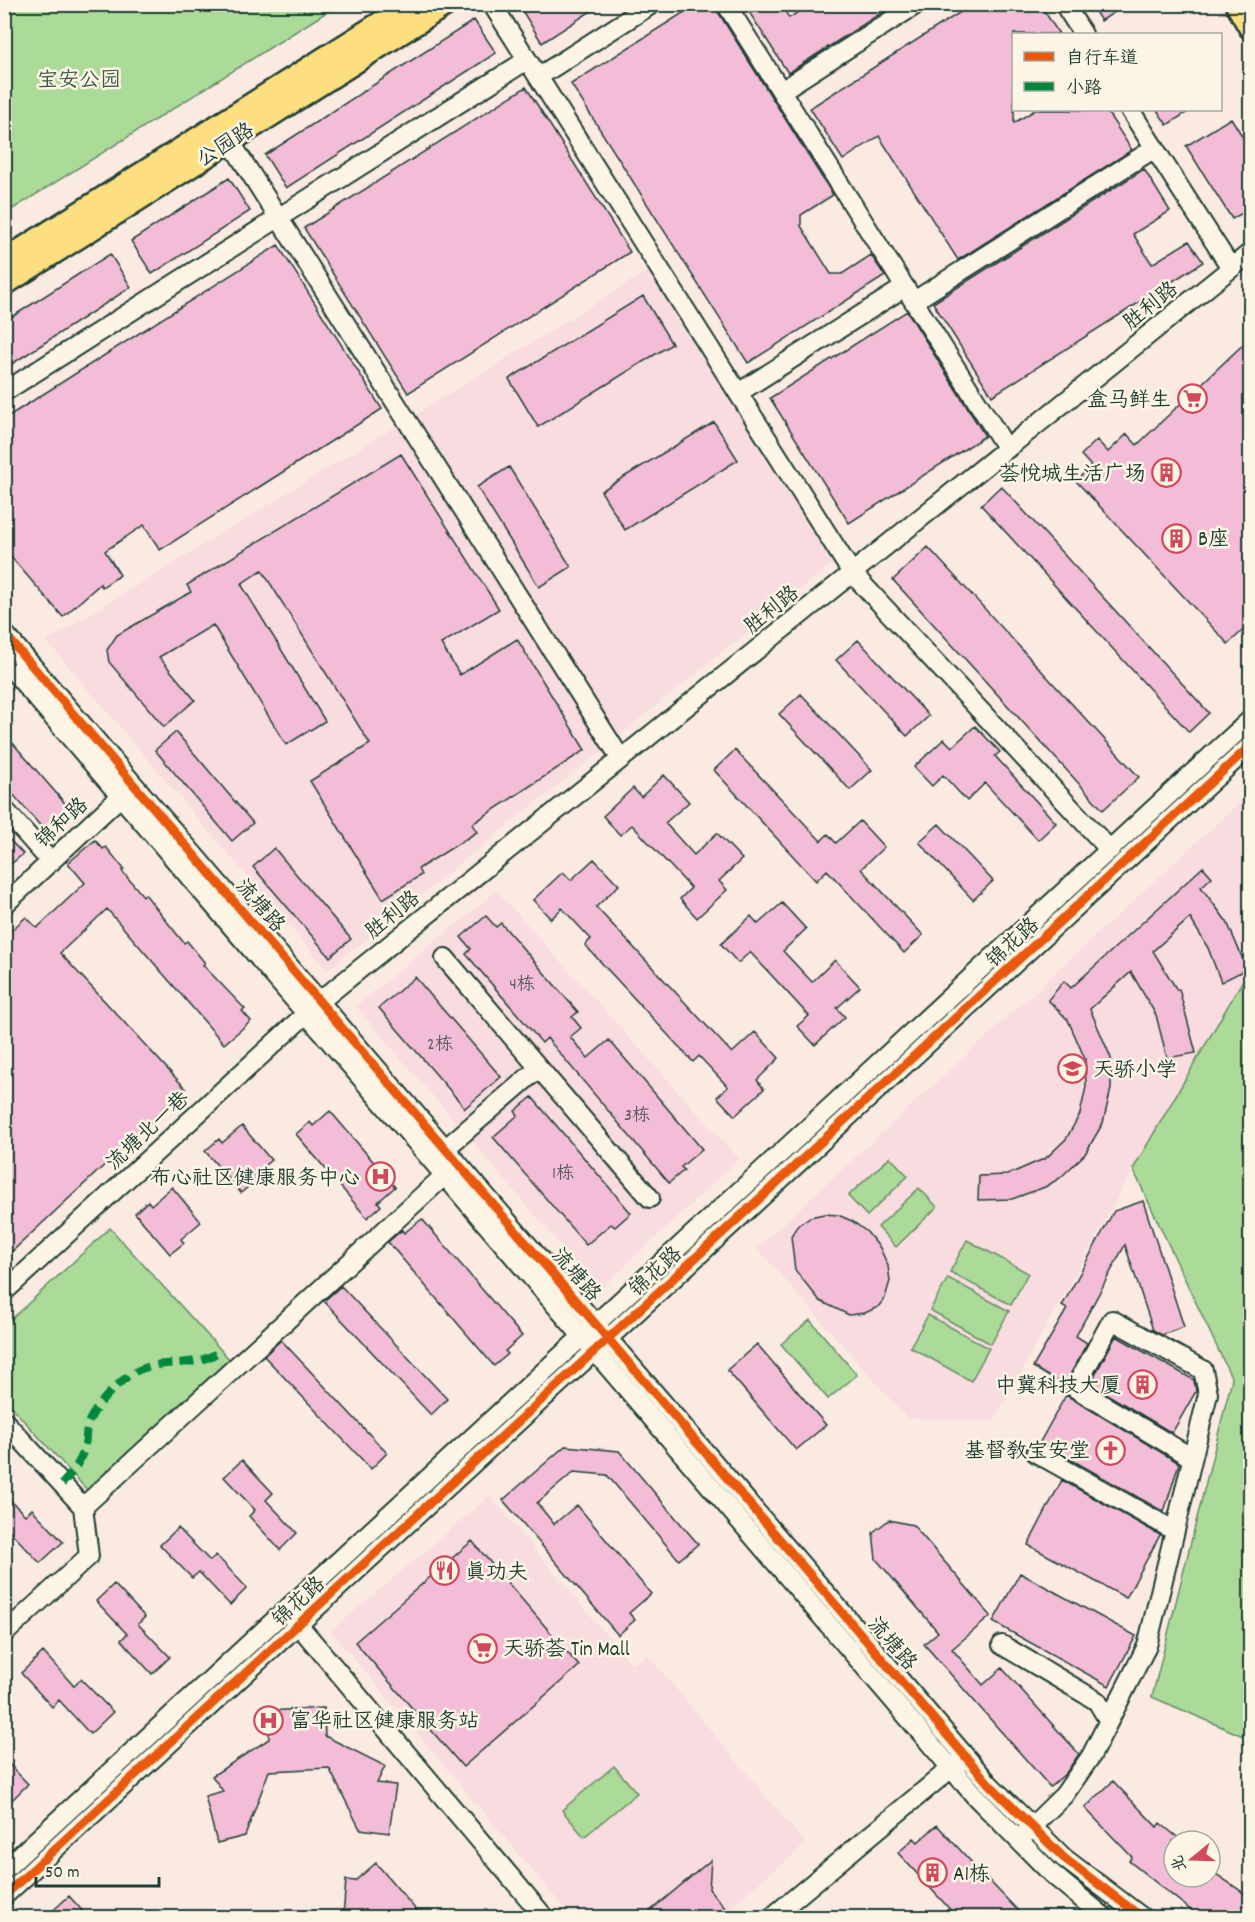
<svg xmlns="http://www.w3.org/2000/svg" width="1255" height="1922" font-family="Dekko,'LXGW WenKai TC',sans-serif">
	<rect width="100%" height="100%" fill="#faeae2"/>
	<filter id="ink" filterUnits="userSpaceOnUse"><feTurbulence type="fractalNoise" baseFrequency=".0167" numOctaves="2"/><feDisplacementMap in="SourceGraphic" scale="12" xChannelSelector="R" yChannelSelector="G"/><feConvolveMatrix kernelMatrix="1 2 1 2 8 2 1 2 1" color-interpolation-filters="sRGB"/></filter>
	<g filter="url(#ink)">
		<path fill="#f8dcdf" d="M651 269 832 564 618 736 415 415Z
			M398 425 603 749 327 970 47 641Z
			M1250 793V968L1133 1169 994 1421 907 1418 757 1248Z
			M497 891 739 1159 599 1290 356 1006Z
			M490 1496 632 1665 647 1654 806 1844 718 1917H572L331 1631Z"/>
		<path fill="#abda99" stroke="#658c66" stroke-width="1.5" d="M5 4H338V5L5 214Z
			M1250 968V1739L1152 1697 1232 1379 1133 1169Z
			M890 1157 908 1176 867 1216 848 1196Z
			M919 1188 937 1207 896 1247 878 1227Z
			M110 1228 230 1360 88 1491 5 1400V1325Z
			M967 1240 1028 1273 1011 1305 950 1272Z
			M948 1278 1009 1311 991 1344 930 1310Z
			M928 1315 989 1348 971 1381 910 1347Z
			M810 1320 857 1375 828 1399 781 1344Z
			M614 1766 637 1793 584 1837 562 1810Z"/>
		<path fill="#f3bdd8" stroke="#1f3d34" stroke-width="1.5" d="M518 4H602L542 43Z
			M697 4H713L833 195 801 215V226L831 274H842L871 255 885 276 748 363 571 84Z
			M744 4H781L789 18 811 4H895L788 73Z
			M973 4H1040L1059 34H1014V123L1035 110H1106L1132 150 958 260 879 136 843 160 810 108Z
			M1090 4H1127L1101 21Z
			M474 20 496 53 286 188 265 155Z
			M526 87 630 252 408 393 304 228Z
			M1157 110H1191L1167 125Z
			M1231 118 1251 150V208L1232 219 1186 146Z
			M1144 169 1170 211 1133 234 1152 264 1189 241 1203 262 992 396 933 303Z
			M229 178 250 211 152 274 131 241Z
			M278 245 382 409 160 550 144 525 105 551 120 575 102 587 100 584 63 617 4 549V419Z
			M110 254 131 287 4 369V322Z
			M643 296 672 344 538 427 509 379Z
			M907 311 985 436 849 523 770 398Z
			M1251 337V623L1228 644 1076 481 1091 466 1081 455 1097 440 1108 452 1127 434 1137 445Z
			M714 422 738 460 625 530 601 491Z
			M401 454 499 609 441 644 460 675 517 639 585 750 472 824 477 832 418 869 421 875 383 899 310 781 370 744 262 570 241 584 325 721 286 745 213 625 159 657 195 700 164 727 109 662 107 650 117 635 191 592 187 585Z
			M509 467 571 567 539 587 477 487Z
			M1001 486 1209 713 1189 732 981 505Z
			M928 547 1139 777 1103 810 893 580Z
			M858 640 929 716 907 736 836 660Z
			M801 694 872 770 850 790 779 714Z
			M975 726 1000 752 995 756 1056 823 1038 840 985 783 967 801 943 775 932 786 914 767 944 739 952 747Z
			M176 732 253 823 232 841 155 750Z
			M4 733 69 808 44 830 4 784Z
			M735 750 821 841 828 834 836 843 860 821 884 847 861 869 923 935 904 953 827 870 816 881 714 770Z
			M664 775 689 802 665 823 694 855 717 833 742 859 719 881 727 890 697 918 680 899 691 888 632 825 620 835 603 816 633 788 641 797Z
			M939 824 993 881 973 900 919 842Z
			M4 834 23 854 4 870Z
			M95 840 103 849 106 847 124 869 122 871 143 896 145 894 184 943 187 941 205 963 203 965 245 1009 242 1011 251 1021 224 1044 107 909 60 953 186 1089 4 1259V937L26 917 37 928 85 883 68 863Z
			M274 848 351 939 330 957 253 867Z
			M594 859 619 885 596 907 732 1053 755 1032 779 1058 757 1080 764 1089 735 1116 717 1097 728 1087 699 1056 693 1062 585 945 591 939 562 908 551 919 533 900 563 872 571 880Z
			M1203 867 1212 877 1201 887 1227 922 1247 969 1221 982 1208 948 1190 918 1153 951 1177 990 1179 989 1196 1053 1167 1058 1156 1015 1131 972 1090 1009 1111 1058V1089L1103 1123 1085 1154 1060 1178 1045 1187 1012 1199 978 1200 979 1176 1007 1175 1046 1158 1066 1139 1080 1114 1086 1087 1085 1059 1068 1020 1048 1000 1064 981 1071 988Z
			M782 903 806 929 783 951 812 982 835 960 860 987 837 1008 845 1017 815 1045 797 1026 809 1016 750 952 738 963 721 944 751 916 758 924Z
			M486 916 496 927 501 923 578 1012 572 1017 581 1028 570 1037 588 1058 609 1040 702 1149 681 1167 684 1170 669 1183 547 1038 542 1043 466 954 471 949 461 937Z
			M415 977 501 1077 465 1108 379 1008Z
			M532 1097 631 1213 615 1227 611 1224 586 1245 493 1137 518 1115 515 1111Z
			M330 1111 395 1187 378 1202 381 1206 367 1218 296 1134 310 1122 313 1126Z
			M242 1126 271 1160 251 1177 255 1181 241 1193 205 1151 219 1139 222 1143Z
			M172 1187 201 1222 181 1239 184 1243 170 1254 135 1213 148 1201 151 1205Z
			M1143 1201 1184 1327 1162 1335 1153 1330 1125 1245 1076 1336 1087 1343 1064 1386 1033 1367 1067 1309 1062 1306 1114 1211Z
			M824 1214 838 1215 852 1221 867 1232 880 1248 888 1266 890 1281 885 1298 878 1307 865 1313 849 1315 820 1301 795 1270 791 1236 798 1225 810 1217Z
			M422 1219 522 1336 505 1351 508 1354 494 1366 388 1242 402 1230 404 1233Z
			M341 1286 447 1399 431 1415 324 1301Z
			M1116 1336 1194 1380 1196 1391 1172 1433 1090 1384Z
			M281 1340 387 1453 371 1469 264 1356Z
			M757 1344 826 1425 796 1450 727 1370Z
			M1066 1395 1179 1463 1164 1512 1040 1442Z
			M565 1446 619 1451 698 1544 679 1560 607 1475 574 1472 537 1503 554 1524 577 1505 651 1594 629 1613 635 1620 618 1635 503 1500Z
			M242 1460 273 1493 266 1500 297 1533 280 1550 249 1516 255 1510 224 1477Z
			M1062 1480 1160 1535 1126 1598 1028 1545Z
			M4 1494 25 1515 32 1509 63 1542 40 1563 4 1525Z
			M889 1520 913 1525 991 1616 952 1649 983 1685 1002 1668 1079 1754 1066 1773 1050 1787 924 1644 938 1632 876 1559 873 1532Z
			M178 1528 210 1561 216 1555 247 1588 230 1605 199 1572 192 1578 160 1545Z
			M472 1541 579 1666 463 1767 355 1642Z
			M1020 1573 1136 1636 1109 1686 993 1622Z
			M114 1584 145 1617 138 1624 170 1657 152 1674 121 1640 127 1634 96 1601Z
			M43 1652 74 1686 81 1679 113 1712 90 1734 59 1700 52 1707 21 1673Z
			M324 1708 325 1736 385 1766 377 1783 396 1785 389 1833 360 1829 329 1768 269 1771 245 1836 217 1843 205 1796 223 1791 212 1776 269 1739 267 1711Z
			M4 1759 28 1784 11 1801 4 1794Z
			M1113 1781 1157 1827 1160 1823 1182 1841H1173L1174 1877H1210V1870L1251 1898V1917H1190L1193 1912 1129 1861 1132 1857 1085 1808Z
			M937 1825 975 1866 1024 1917H957L898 1853 914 1838 918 1842Z
			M711 1860 709 1889 725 1908 714 1917H643Z
			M376 1863 422 1917H343L346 1880 355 1881Z
			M69 1896 88 1917H46Z"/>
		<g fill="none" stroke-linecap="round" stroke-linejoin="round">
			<defs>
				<path id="minor" d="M492 4 852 573 1110 850
					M726 4 1007 449
					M1064 4 1083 34
					M538 77 652 4
					M781 91 917 4
					M1130 110 1231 268
					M230 141 621 759
					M914 301 1155 148
					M4 392 527 60
					M738 393 905 287
					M4 633 989 1784 1064 1858 1143 1918
					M4 660 975 1796 1051 1873 1105 1918
					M4 809 51 862
					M4 905 121 796
					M445 958 650 1198
					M446 1148 539 1068
					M4 1292 320 1001 1250 253
					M4 1421 83 1507 445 1175
					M1036 1453 1175 1531
					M291 1616 545 1918
					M4 1634 89 1556 83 1507
					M1002 1645 1097 1701 1109 1721
					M1023 1835 1064 1795 1091 1756 1147 1646 1208 1394 1203 1370 1112 1320 1075 1388 1192 1458
					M4 1870 1250 720
					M4 1896 1250 746
					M771 1918 961 1760"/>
				<path id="major" d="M1237 4 1250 27
					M4 261 411 4
					M4 284 446 4"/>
			</defs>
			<use href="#minor" stroke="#1f3d34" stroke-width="22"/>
			<use href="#major" stroke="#1f3d34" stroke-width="27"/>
			<use href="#minor" stroke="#fcf5e5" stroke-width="18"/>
			<use href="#major" stroke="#fddf80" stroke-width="22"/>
			<path stroke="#00873e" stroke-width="8" stroke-dasharray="15 8" stroke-linecap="butt" d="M62 1484C72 1473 80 1463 84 1449 87 1440 85 1429 89 1421 97 1404 117 1383 133 1373 161 1356 195 1371 221 1350"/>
			<defs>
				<path id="cycleway" d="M4 633 989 1784 1064 1858 1143 1918
					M4 1896 1250 746"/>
			</defs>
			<use href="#cycleway" stroke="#fcf5e5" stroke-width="13"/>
			<use href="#cycleway" stroke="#e8590c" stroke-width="9"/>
		</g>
	</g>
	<defs>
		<symbol id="supermarket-ring" viewBox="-11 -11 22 22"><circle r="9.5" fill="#fcf5e5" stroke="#d1495b" stroke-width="1.5"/><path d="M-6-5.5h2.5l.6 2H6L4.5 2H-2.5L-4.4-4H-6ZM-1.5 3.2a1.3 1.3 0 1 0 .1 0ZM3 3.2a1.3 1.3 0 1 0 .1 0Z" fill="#d1495b"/></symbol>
		<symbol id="building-ring" viewBox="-11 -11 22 22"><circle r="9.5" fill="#fcf5e5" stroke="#d1495b" stroke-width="1.5"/><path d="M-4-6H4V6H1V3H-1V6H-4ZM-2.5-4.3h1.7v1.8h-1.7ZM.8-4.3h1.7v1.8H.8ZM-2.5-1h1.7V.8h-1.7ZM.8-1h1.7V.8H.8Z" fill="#d1495b"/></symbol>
		<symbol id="school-ring" viewBox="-11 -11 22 22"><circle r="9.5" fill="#fcf5e5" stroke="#d1495b" stroke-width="1.5"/><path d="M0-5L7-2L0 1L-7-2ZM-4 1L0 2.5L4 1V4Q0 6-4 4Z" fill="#d1495b"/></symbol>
		<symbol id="hospital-ring" viewBox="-11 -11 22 22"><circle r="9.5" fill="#fcf5e5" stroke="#d1495b" stroke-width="1.5"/><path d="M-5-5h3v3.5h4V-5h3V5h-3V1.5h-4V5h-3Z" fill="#d1495b"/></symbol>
		<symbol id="church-ring" viewBox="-11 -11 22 22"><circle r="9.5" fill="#fcf5e5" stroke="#d1495b" stroke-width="1.5"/><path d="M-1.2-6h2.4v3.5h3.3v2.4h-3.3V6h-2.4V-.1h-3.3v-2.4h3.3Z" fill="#d1495b"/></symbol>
		<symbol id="restaurant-ring" viewBox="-11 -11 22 22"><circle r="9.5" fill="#fcf5e5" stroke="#d1495b" stroke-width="1.5"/><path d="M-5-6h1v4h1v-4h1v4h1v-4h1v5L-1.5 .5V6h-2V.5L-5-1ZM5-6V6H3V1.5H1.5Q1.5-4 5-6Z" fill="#d1495b"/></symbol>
	</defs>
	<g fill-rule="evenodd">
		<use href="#supermarket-ring" x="1176" y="382" width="33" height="33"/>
		<use href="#building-ring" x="1150" y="456" width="33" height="33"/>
		<use href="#building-ring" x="1160" y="522" width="33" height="33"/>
		<use href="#school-ring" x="1056" y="1052" width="33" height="33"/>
		<use href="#hospital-ring" x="364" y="1160" width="33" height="33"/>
		<use href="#building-ring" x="1126" y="1368" width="33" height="33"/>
		<use href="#church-ring" x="1094" y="1434" width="33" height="33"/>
		<use href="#restaurant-ring" x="428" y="1554" width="33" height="33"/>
		<use href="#supermarket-ring" x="466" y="1632" width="33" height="33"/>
		<use href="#hospital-ring" x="252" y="1704" width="33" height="33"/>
		<use href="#building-ring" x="916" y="1856" width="33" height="33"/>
	</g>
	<g text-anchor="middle" stroke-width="5" stroke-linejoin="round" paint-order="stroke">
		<g font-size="18" fill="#545d5d">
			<text x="522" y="989">4栋</text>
			<text x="440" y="1049">2栋</text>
			<text x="637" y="1120">3栋</text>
			<text x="563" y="1178">1栋</text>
		</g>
		<g font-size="21" fill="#3b5c48" stroke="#fcf5e5">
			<text x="79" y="86">宝安公园</text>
		</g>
		<g font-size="21" fill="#1f3d34" stroke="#fcf5e5">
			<text transform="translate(225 144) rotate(-32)" y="7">公园路</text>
			<text transform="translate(1150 305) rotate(-39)" y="7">胜利路</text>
			<text transform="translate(771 609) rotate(-39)" y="7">胜利路</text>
			<text transform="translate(61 822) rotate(-43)" y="7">锦和路</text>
			<text transform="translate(261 905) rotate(49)" y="7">流塘路</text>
			<text transform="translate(392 914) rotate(-39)" y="7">胜利路</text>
			<text transform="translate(1012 942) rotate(-43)" y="7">锦花路</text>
			<text transform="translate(147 1130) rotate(-43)" y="7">流塘北一巷</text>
			<text transform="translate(655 1271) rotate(-43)" y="7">锦花路</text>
			<text transform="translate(577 1274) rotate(49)" y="7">流塘路</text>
			<text transform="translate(298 1601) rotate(-43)" y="7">锦花路</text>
			<text transform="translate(893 1643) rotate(49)" y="7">流塘路</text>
		</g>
		<g font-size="21" fill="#1f3d34" stroke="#fcf5e5" text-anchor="start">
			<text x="1171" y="406" text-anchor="end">盒马鲜生</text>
			<text x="1146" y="480" text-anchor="end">荟悦城生活广场</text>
			<text x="1198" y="545">B座</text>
			<text x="1093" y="1076">天骄小学</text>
			<text x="360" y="1184" text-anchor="end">布心社区健康服务中心</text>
			<text x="1121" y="1392" text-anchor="end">中冀科技大厦</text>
			<text x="1090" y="1457" text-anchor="end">基督教宝安堂</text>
			<text x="465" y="1578">真功夫</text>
			<text x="503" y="1655">天骄荟 Tin Mall</text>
			<text x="290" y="1727">富华社区健康服务站</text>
			<text x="953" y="1880">A1栋</text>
		</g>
	</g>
	<rect width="1255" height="1922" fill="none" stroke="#fcf5e5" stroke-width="24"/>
	<rect x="12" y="12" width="1231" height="1898" fill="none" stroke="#1f3d34" stroke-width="2" filter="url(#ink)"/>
	<rect x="1012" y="33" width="210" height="78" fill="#fcf5e5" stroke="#a4ab9e" stroke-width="1.5"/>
	<rect x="1024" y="52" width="30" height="9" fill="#e8590c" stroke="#a4ab9e" stroke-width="1.5"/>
	<text x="1066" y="63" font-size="18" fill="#1f3d34">自行车道</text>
	<rect x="1024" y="82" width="30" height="9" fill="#00873e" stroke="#a4ab9e" stroke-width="1.5"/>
	<text x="1066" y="93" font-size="18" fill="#1f3d34">小路</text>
	<g transform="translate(1192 1859) rotate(251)"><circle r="28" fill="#fcf5e5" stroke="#a4ab9e" stroke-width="1.5"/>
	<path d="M0-4.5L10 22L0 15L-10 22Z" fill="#d1495b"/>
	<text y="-9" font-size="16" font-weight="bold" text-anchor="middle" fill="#1f3d34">北</text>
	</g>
	<path d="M36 1877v9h123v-9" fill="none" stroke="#1f3d34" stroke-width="3"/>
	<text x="45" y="1877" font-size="18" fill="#1f3d34" stroke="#fcf5e5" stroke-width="4.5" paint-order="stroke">50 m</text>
</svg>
